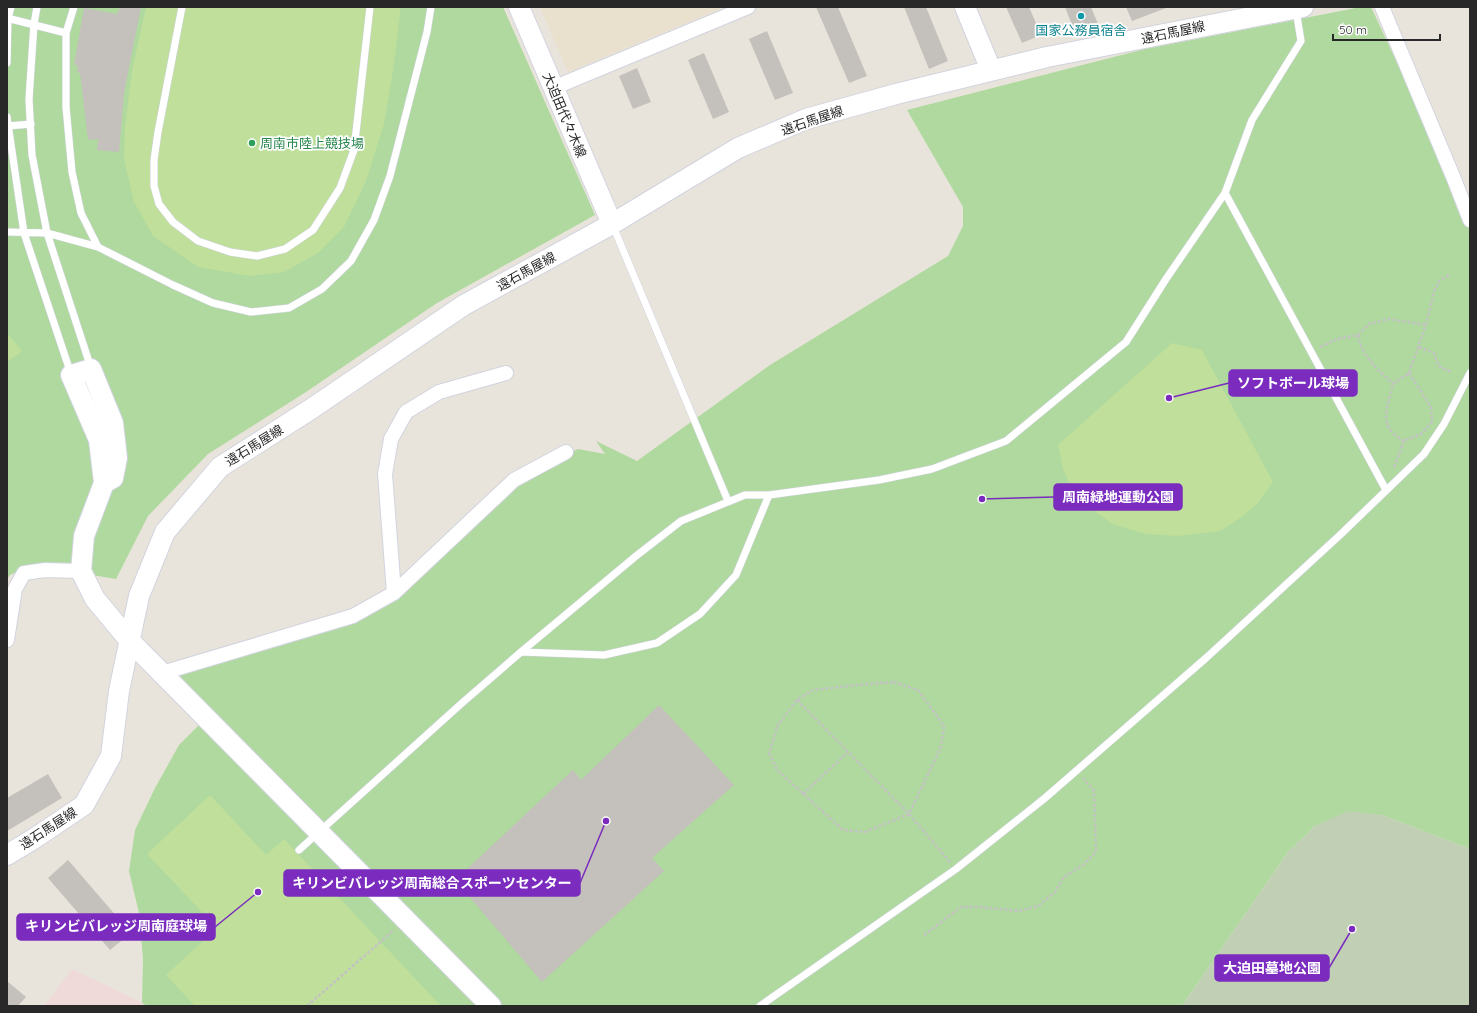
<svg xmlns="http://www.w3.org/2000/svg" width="1477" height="1013" font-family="Quicksand,'Noto Sans JP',sans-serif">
	<rect width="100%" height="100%" fill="#e9e4db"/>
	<path fill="#e9e1cd" d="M540 7H725L568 72Z"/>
	<path fill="#efd9d9" d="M72 969 142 1003 147 1006H44Z"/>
	<path fill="#afd99e" d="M7 7H503L595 215 437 303 306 392 208 454 148 516 116 579 33 565 10 575 7 579Z
		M1361 7H1371L1459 195 1470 223V849L1382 815 1315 826 1288 852 1182 1006H147L142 1003 143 959 139 913 129 871 135 830 155 788 179 745 208 716 163 674 386 598 515 477 578 449 605 454 596 441 637 461 770 365 948 256 963 226V207L907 110 1145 49Z"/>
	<path fill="#c1d0b5" d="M1348 811 1382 815 1470 849V1006H1182L1288 852 1315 826Z"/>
	<path fill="#bfdf9b" d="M146 7H400V15L393 71 384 124 366 181 344 227 318 253 284 272 250 276 198 267 153 236 134 202 124 159 125 127 132 71Z
		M7 333 22 351 7 362Z
		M1172 343 1202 350 1273 482 1257 504 1243 516 1220 531 1178 536 1145 534 1113 524 1087 506 1071 488 1063 469 1058 445Z
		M210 795 266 855 284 839 441 1006H195L166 975 217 928 147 854Z"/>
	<path fill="#c4c0bb" d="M120 7H141L124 93 119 152 97 150 98 139 88 140 80 73 77 72 78 65H74L84 8 117 14Z
		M816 7H838L867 76 849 83Z
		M904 7H926L948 61 929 69Z
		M1006 7H1029L1041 35 1022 43Z
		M1065 7H1091L1098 24 1075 33Z
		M1126 7H1166V8L1132 21Z
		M767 31 793 93 775 100 749 39Z
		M704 53 729 112 713 119 688 60Z
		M637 68 651 102 633 109 619 76Z
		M659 705 734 785 652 858 664 871 542 982 455 880 573 770 581 780Z
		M48 774 62 798 7 831V798Z
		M68 860 131 933 110 950 48 878Z
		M7 981 26 997 18 1006H7Z"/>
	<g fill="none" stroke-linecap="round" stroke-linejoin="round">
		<defs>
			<path id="lane" d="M37 7 34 24 29 99 32 155 47 233 91 368
				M74 7 66 33V107L72 172 81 213 98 247
				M182 7 158 132 154 160V186L159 204 173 222 198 241 230 252 257 256 285 249 313 230 340 188 354 150 370 7
				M7 18 66 33
				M7 63 8 18 11 7
				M7 117 24 233 71 374
				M8 126 31 124
				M1225 193 1386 490
				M613 226 728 501
				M7 232 47 233 98 247 173 285 213 303 251 312 289 308 322 289 351 261 374 220 390 176 427 32 431 7
				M521 652 604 655 657 643 700 614 736 575 769 495
				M299 850 462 703 521 652 636 556 681 521 745 495H769L879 480 932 469 1006 441 1126 342 1166 279 1225 193 1252 120 1301 41 1296 10
				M760 1006 956 869 1045 798 1206 658 1340 535 1424 454 1444 424 1470 373"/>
			<path id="street" d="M1382 7 1454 179 1470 220
				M553 88 748 7
				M394 593 385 474 391 439 406 412 439 392 506 373
				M7 640 15 589 24 573 45 570 81 571
				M162 673 353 616 394 593 514 480 566 452"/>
			<path id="secondary" d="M519 7 612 224
				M965 7 991 70
				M104 483 113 478 117 458 113 423 91 369 71 375 99 440 104 483 84 536 81 571 95 599 130 641 491 1006
				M7 855 35 838 84 805 111 756 119 691 139 596 165 532 220 467 311 409 464 305 612 224 738 148 806 119 896 94 1047 57 1303 7"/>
		</defs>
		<use href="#lane" stroke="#d1d3df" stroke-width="8"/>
		<use href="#street" stroke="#d1d3df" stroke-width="16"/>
		<use href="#secondary" stroke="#d1d3df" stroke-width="22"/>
		<path stroke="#c3c3c3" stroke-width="2.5" stroke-dasharray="3 2" stroke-linecap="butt" d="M1358 335C1361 356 1379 370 1393 384
			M1320 347 1337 339 1358 335 1369 324 1389 319 1426 325
			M1419 347 1434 353 1439 366 1451 372
			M1404 441C1377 426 1387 409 1393 384L1409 373 1426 325 1434 292 1439 281 1449 275
			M1394 467 1404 441 1421 434 1432 422 1431 407 1409 373
			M894 682 918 690 944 726 941 747 909 814 865 832 843 830 777 770 769 753 778 725 797 700 813 690 867 684Z
			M797 700 909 814 950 862
			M803 794 848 752
			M924 935 961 907H980L1019 911 1038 906 1055 892 1064 877 1083 865 1096 852 1094 791 1083 778
			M307 1006 394 930"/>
		<use href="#lane" stroke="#fff" stroke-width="7"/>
		<use href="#street" stroke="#fff" stroke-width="14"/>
		<use href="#secondary" stroke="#fff" stroke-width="20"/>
	</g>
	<circle fill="#0f9aa8" stroke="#fff" stroke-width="1.5" cx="1081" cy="16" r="4"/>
	<circle fill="#2e9e5b" stroke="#fff" stroke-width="1.5" cx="252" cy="143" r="4"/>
	<g text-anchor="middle" stroke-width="3.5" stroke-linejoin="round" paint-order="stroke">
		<g font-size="13" fill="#0d838f" stroke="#fff">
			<text x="1081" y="35">国家公務員宿舎</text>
		</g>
		<g font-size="13" fill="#282828" stroke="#fff">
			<text transform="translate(1173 32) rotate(-12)" y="5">遠石馬屋線</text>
			<text transform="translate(565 115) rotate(67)" y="5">大迫田代々木線</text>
			<text transform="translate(812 120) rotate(-19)" y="5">遠石馬屋線</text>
			<text transform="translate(526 271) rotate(-29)" y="5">遠石馬屋線</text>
			<text transform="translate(254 445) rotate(-32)" y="5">遠石馬屋線</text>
			<text transform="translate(48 828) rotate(-33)" y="5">遠石馬屋線</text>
		</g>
		<g font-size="13" fill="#27864d" stroke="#fff" text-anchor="start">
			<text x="260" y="148">周南市陸上競技場</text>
		</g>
	</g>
	<path fill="none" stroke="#7b2cbf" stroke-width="1.5" d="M1169 398L1229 383M982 499L1054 497M606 821L580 883M258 892L215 927M1352 929L1329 968"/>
	<g fill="#7b2cbf" stroke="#fff" stroke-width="1.5">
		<circle cx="1169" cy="398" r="4"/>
		<circle cx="982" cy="499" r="4"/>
		<circle cx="606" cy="821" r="4"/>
		<circle cx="258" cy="892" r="4"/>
		<circle cx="1352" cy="929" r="4"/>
	</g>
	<g fill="#7b2cbf" stroke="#7b2cbf" stroke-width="1.5">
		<rect x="1229" y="370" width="128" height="26" rx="4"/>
		<rect x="1054" y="484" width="128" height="26" rx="4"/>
		<rect x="284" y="870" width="296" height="26" rx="4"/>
		<rect x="17" y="914" width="198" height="26" rx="4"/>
		<rect x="1215" y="955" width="114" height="26" rx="4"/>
	</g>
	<g font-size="14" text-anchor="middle" font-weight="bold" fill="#fff">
		<text x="1293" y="388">ソフトボール球場</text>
		<text x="1118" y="502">周南緑地運動公園</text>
		<text x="432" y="888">キリンビバレッジ周南総合スポーツセンター</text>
		<text x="116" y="931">キリンビバレッジ周南庭球場</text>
		<text x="1272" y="973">大迫田墓地公園</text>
	</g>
	<rect width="1477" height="1013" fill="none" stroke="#282828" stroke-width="16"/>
	<path d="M1333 34v6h107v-6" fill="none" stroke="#282828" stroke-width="2"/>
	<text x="1339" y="34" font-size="12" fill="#282828" stroke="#ffffff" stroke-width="3" paint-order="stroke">50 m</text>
</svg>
